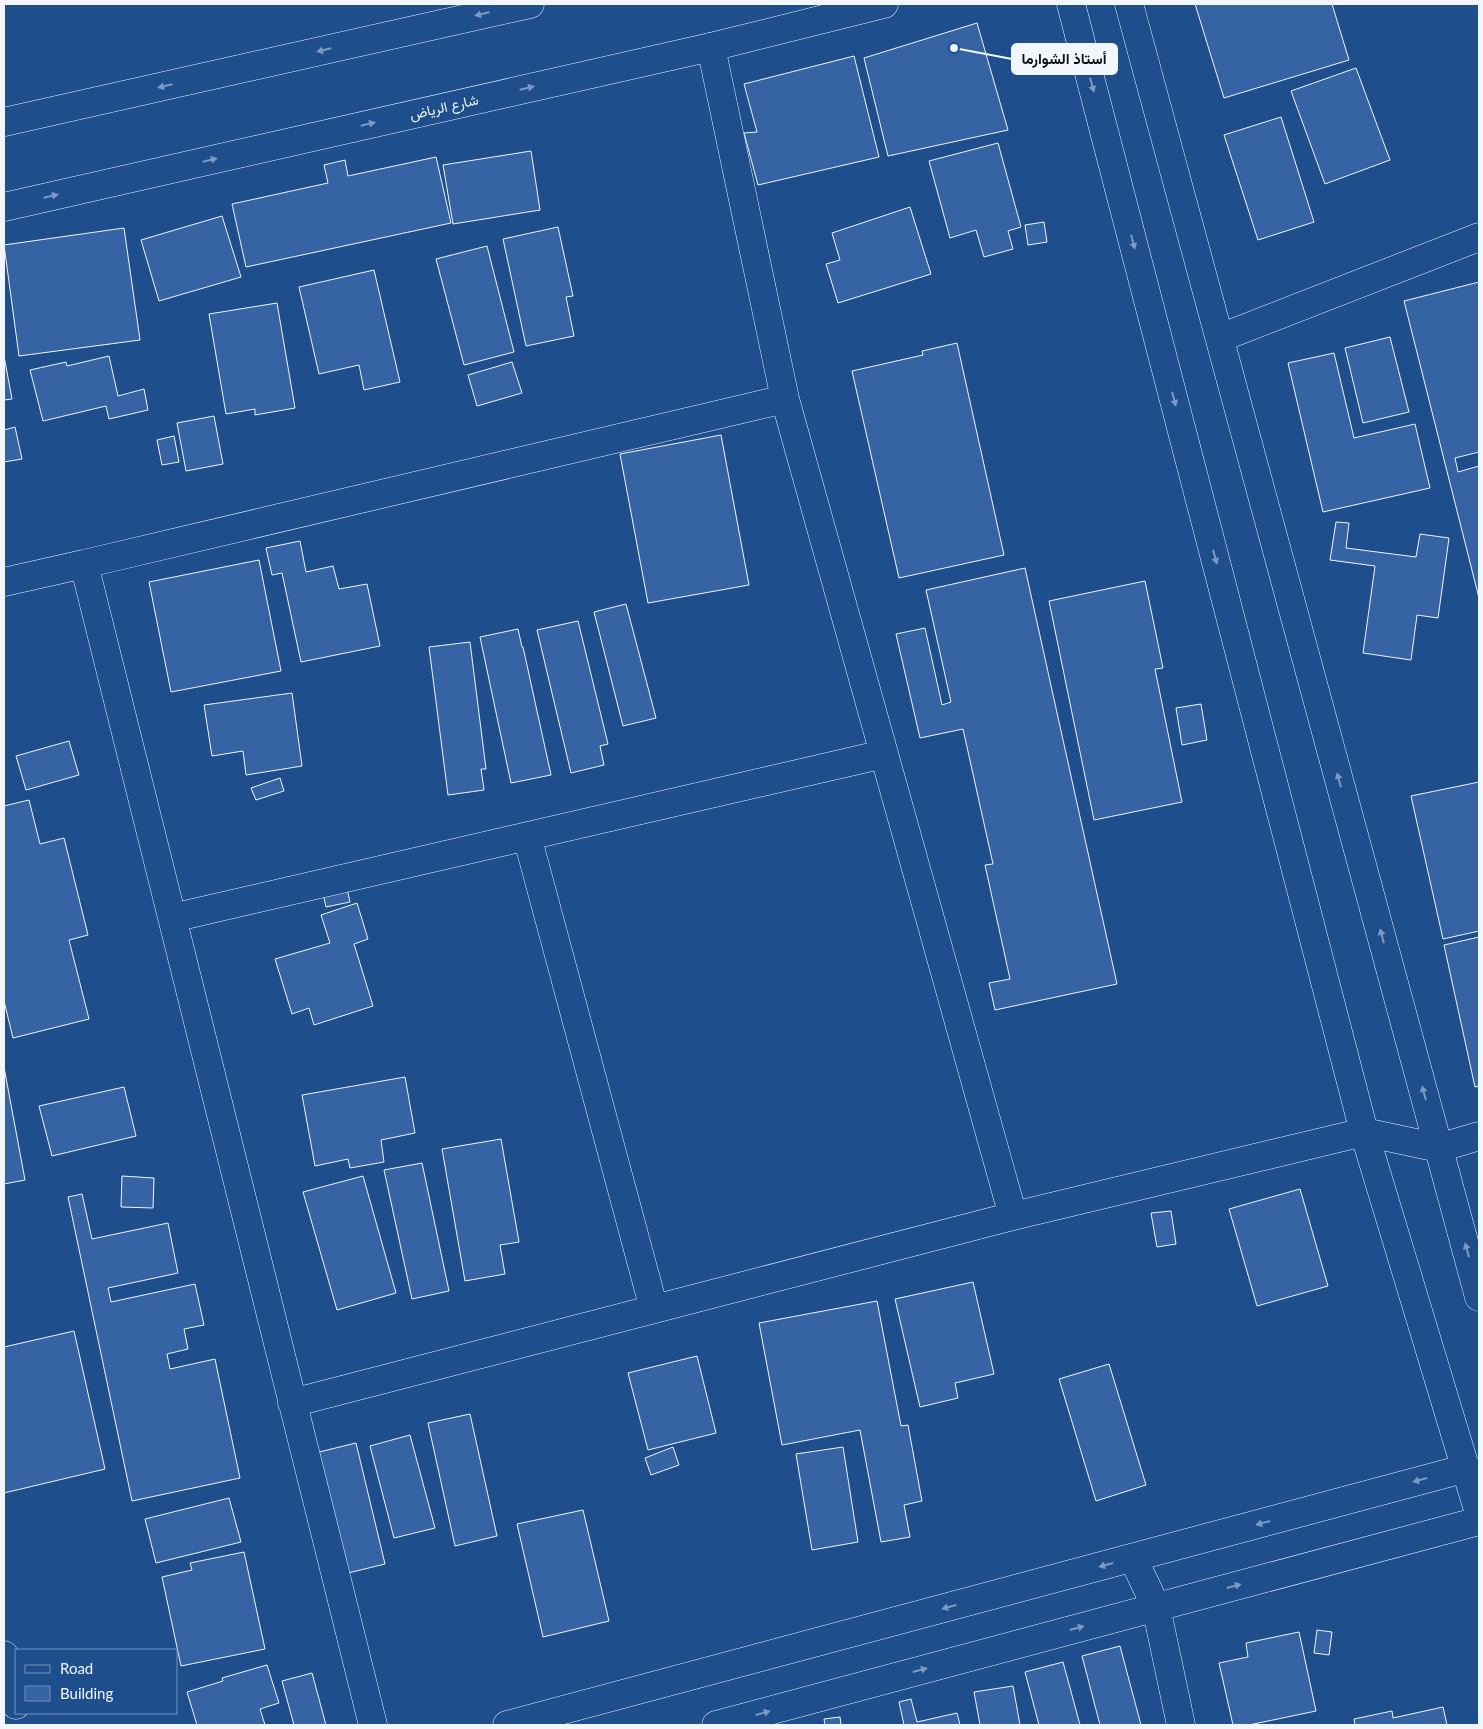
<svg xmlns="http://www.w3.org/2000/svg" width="1483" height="1729" font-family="Lato,Vazirmatn,sans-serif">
	<rect width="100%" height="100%" fill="#1f4e8c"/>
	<path fill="#3563a3" stroke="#f2f6ff" d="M1195 4H1332L1349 60 1224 98Z
		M977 23 1008 130 888 156 864 58Z
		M854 56 879 157 758 185 744 133 757 132 744 84Z
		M1356 68 1390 160 1325 184 1291 91Z
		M1281 117 1314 222 1258 240 1224 135Z
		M998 143 1021 227 1008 231 1013 249 984 257 976 230 950 238 929 161Z
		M531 151 540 210 453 224 443 165Z
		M436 157 451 223 246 267 232 204 328 183 324 165 345 160 348 176Z
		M910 207 931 274 838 303 826 264 840 260 832 233Z
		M222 216 241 277 159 301 141 240Z
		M1044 222 1047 242 1028 245 1025 225Z
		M558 227 573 296 566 297 574 336 526 346 503 239Z
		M124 228 140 340 19 356 4 245Z
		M487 246 514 352 464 365 436 259Z
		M374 270 400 382 364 390 359 365 319 374 299 287Z
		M1479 282V452L1455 458 1458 472 1479 466V598L1404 301Z
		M277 303 295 408 255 415V409L226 414 209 314Z
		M1390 337 1409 412 1363 423 1345 348Z
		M957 343 1004 555 899 578 852 371 923 355 922 351Z
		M1334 353 1354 438 1415 424 1430 488 1323 512 1288 363Z
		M4 356 12 399 4 400Z
		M109 356 118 396 144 389 148 410 109 419 106 406 43 421 30 370 66 362 67 366Z
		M512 362 522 393 477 406 468 375Z
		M214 416 223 464 186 471 177 423Z
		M15 427 22 459 4 462V430Z
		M721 435 749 585 648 603 620 454Z
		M174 436 179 462 162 465 157 440Z
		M1336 522 1349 523 1346 548 1416 557 1420 534 1449 538 1438 618 1417 615 1411 660 1363 653 1375 566 1330 560Z
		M300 541 306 572 333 566 339 589 367 584 380 646 301 662 282 573 272 575 266 548Z
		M259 560 281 671 171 692 149 582Z
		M1025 568 1117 984 995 1010 989 983 1010 979 985 865 993 864 963 729 920 738 896 634 925 628 942 705 951 702 926 590Z
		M1145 581 1163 668 1155 669 1182 802 1094 820 1049 601Z
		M626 604 656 718 623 726 594 612Z
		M578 621 608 744 600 746 604 765 571 773 537 630Z
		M518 629 522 647H523L551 775 511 783 480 637Z
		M470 642 486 769H481L484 790 448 795 429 647Z
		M292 693 302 766 246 775 243 751 212 756 204 705Z
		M1201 704 1207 740 1182 745 1176 708Z
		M69 741 79 775 26 790 16 756Z
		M280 778 284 791 256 800 251 788Z
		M1479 782V931L1443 939 1411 796Z
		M29 800 40 844 64 838 88 935 69 940 89 1019 13 1038 4 1001V806Z
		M346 884 350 902 326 907 322 889Z
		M357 903 368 939 354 944 373 1006 314 1025 309 1008 292 1014 275 959 330 943 321 915Z
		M1479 937V1086L1475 1087 1444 945Z
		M4 1067 25 1180 4 1184Z
		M405 1077 415 1133 381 1140 384 1162 350 1168 348 1159 315 1166 302 1095Z
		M124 1087 136 1136 52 1156 39 1106Z
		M501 1139 519 1242 500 1245 505 1274 465 1281 442 1149Z
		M422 1163 449 1291 412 1299 384 1170Z
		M122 1176 154 1178 153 1208 121 1207Z
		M363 1176 396 1293 337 1310 303 1192Z
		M1300 1189 1328 1286 1257 1306 1229 1209Z
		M82 1194 92 1239 168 1223 178 1273 108 1288 111 1302 195 1284 204 1325 184 1329 188 1349 167 1354 170 1369 215 1359 240 1478 132 1501 68 1197Z
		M1171 1211 1176 1244 1157 1247 1151 1213Z
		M973 1282 994 1374 955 1383 958 1398 920 1407 895 1299Z
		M877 1301 901 1426 908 1425 922 1501 904 1505 910 1537 881 1542 860 1430 782 1445 759 1323Z
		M74 1331 105 1469 4 1493V1347Z
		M697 1356 716 1433 648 1450 628 1373Z
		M1109 1364 1146 1485 1096 1501 1059 1379Z
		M470 1414 497 1536 455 1546 428 1423Z
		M410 1435 435 1528 394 1538 370 1446Z
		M356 1443 385 1564 344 1574 315 1453Z
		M673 1447 679 1465 651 1475 645 1458Z
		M843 1447 858 1542 812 1550 796 1454Z
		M229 1498 241 1542 156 1563 145 1519Z
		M583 1510 609 1621 543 1637 517 1524Z
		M244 1552 265 1649 181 1666 162 1577 192 1570 190 1563Z
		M1317 1630 1332 1632 1329 1655 1314 1653Z
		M1299 1632 1316 1711 1249 1725H1233L1219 1663 1248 1657 1246 1643Z
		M1120 1646 1141 1725H1100L1082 1656Z
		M1063 1662 1080 1725H1039L1025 1672Z
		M267 1665 279 1703 260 1709 265 1725H197L187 1692 223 1681 222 1678Z
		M312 1673 326 1725H294L282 1681Z
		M1013 1686 1020 1725H980L974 1692Z
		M911 1699 917 1722 957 1713 960 1725H904L899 1702Z
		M1443 1707 1447 1725H1355L1354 1719 1392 1711 1393 1718Z
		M840 1717 841 1725H825L824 1719Z"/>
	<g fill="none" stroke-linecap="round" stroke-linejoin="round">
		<defs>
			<path id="minor" d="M1071 4 1364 1132 1479 1513
				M1129 4 1479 1297
				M711 47 785 399 1013 1216
				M1220 338 1479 237
				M4 582 84 564
				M527 836 654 1309
				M172 918 884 754
				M292 1403 1013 1216 1364 1132 1439 1148 1479 1136
				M1133 1558 1156 1607 1181 1725
				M373 1725 84 564 785 399
				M507 1725 1467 1468
				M716 1725 1479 1521"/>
			<path id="tertiary" d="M4 1655 16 1705"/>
			<path id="primary" d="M4 122 530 4
				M4 207 711 47 884 4"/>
		</defs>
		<use href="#minor" stroke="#f2f6ff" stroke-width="29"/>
		<use href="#tertiary" stroke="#f2f6ff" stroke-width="29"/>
		<use href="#primary" stroke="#f2f6ff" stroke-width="29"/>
		<use href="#minor" stroke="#1f4e8c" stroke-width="28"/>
		<use href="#tertiary" stroke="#1f4e8c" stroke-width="28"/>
		<use href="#primary" stroke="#1f4e8c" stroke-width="28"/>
	</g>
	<defs><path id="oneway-solid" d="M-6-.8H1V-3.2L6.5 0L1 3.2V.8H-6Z" transform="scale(1.25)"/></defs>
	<g fill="#7e9ac0">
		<use href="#oneway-solid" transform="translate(482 14) rotate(167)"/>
		<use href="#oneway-solid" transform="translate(324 50) rotate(167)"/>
		<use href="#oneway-solid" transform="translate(1092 85) rotate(75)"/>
		<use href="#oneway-solid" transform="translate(165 86) rotate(167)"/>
		<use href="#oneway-solid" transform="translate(527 88) rotate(-13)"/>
		<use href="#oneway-solid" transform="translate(368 124) rotate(-13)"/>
		<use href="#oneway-solid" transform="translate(210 160) rotate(-13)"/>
		<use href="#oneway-solid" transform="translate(51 196) rotate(-13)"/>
		<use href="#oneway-solid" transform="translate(1133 242) rotate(75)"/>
		<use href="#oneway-solid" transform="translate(1174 399) rotate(75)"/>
		<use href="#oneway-solid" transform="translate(1215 557) rotate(75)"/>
		<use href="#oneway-solid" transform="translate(1339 780) rotate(-105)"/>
		<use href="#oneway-solid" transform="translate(1382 936) rotate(-105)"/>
		<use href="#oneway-solid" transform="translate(1424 1093) rotate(-105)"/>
		<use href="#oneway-solid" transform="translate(1467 1250) rotate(-105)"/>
		<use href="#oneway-solid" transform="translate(1420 1480) rotate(165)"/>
		<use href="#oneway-solid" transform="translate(1263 1523) rotate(165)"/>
		<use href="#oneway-solid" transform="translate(1106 1565) rotate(165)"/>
		<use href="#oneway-solid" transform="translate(1234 1586) rotate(-15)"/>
		<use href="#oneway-solid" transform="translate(949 1607) rotate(165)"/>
		<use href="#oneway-solid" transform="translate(1077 1628) rotate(-15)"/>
		<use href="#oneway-solid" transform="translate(920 1670) rotate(-15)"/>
		<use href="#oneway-solid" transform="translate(763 1713) rotate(-15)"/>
	</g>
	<g text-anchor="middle" stroke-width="4" stroke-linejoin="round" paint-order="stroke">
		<g font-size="14" fill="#f2f6ff" stroke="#1f4e8c">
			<text transform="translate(444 107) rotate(-13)" y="5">شارع الرياض</text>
		</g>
	</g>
	<path fill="none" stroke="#f2f6ff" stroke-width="2" d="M954 48L1012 59"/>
	<circle fill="#f2f6ff" stroke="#1f4e8c" stroke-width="2" cx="954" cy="48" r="5"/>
	<rect fill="#f2f6ff" stroke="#f2f6ff" stroke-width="2" x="1012" y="44" width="105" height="30" rx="5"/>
	<g font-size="15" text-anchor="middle" font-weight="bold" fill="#111">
		<text x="1064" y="64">أستاذ الشوارما</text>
	</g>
	<rect width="1483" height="1729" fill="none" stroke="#f2f6ff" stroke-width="10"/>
	<rect x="15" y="1649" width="162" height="65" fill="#1f4e8c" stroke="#7391ba"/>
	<rect x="25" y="1665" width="25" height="8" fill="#1f4e8c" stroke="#7391ba"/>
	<text x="60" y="1674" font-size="15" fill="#f2f6ff">Road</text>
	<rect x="25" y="1686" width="25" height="15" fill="#3563a3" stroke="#7391ba"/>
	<text x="60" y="1699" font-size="15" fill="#f2f6ff">Building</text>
</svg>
